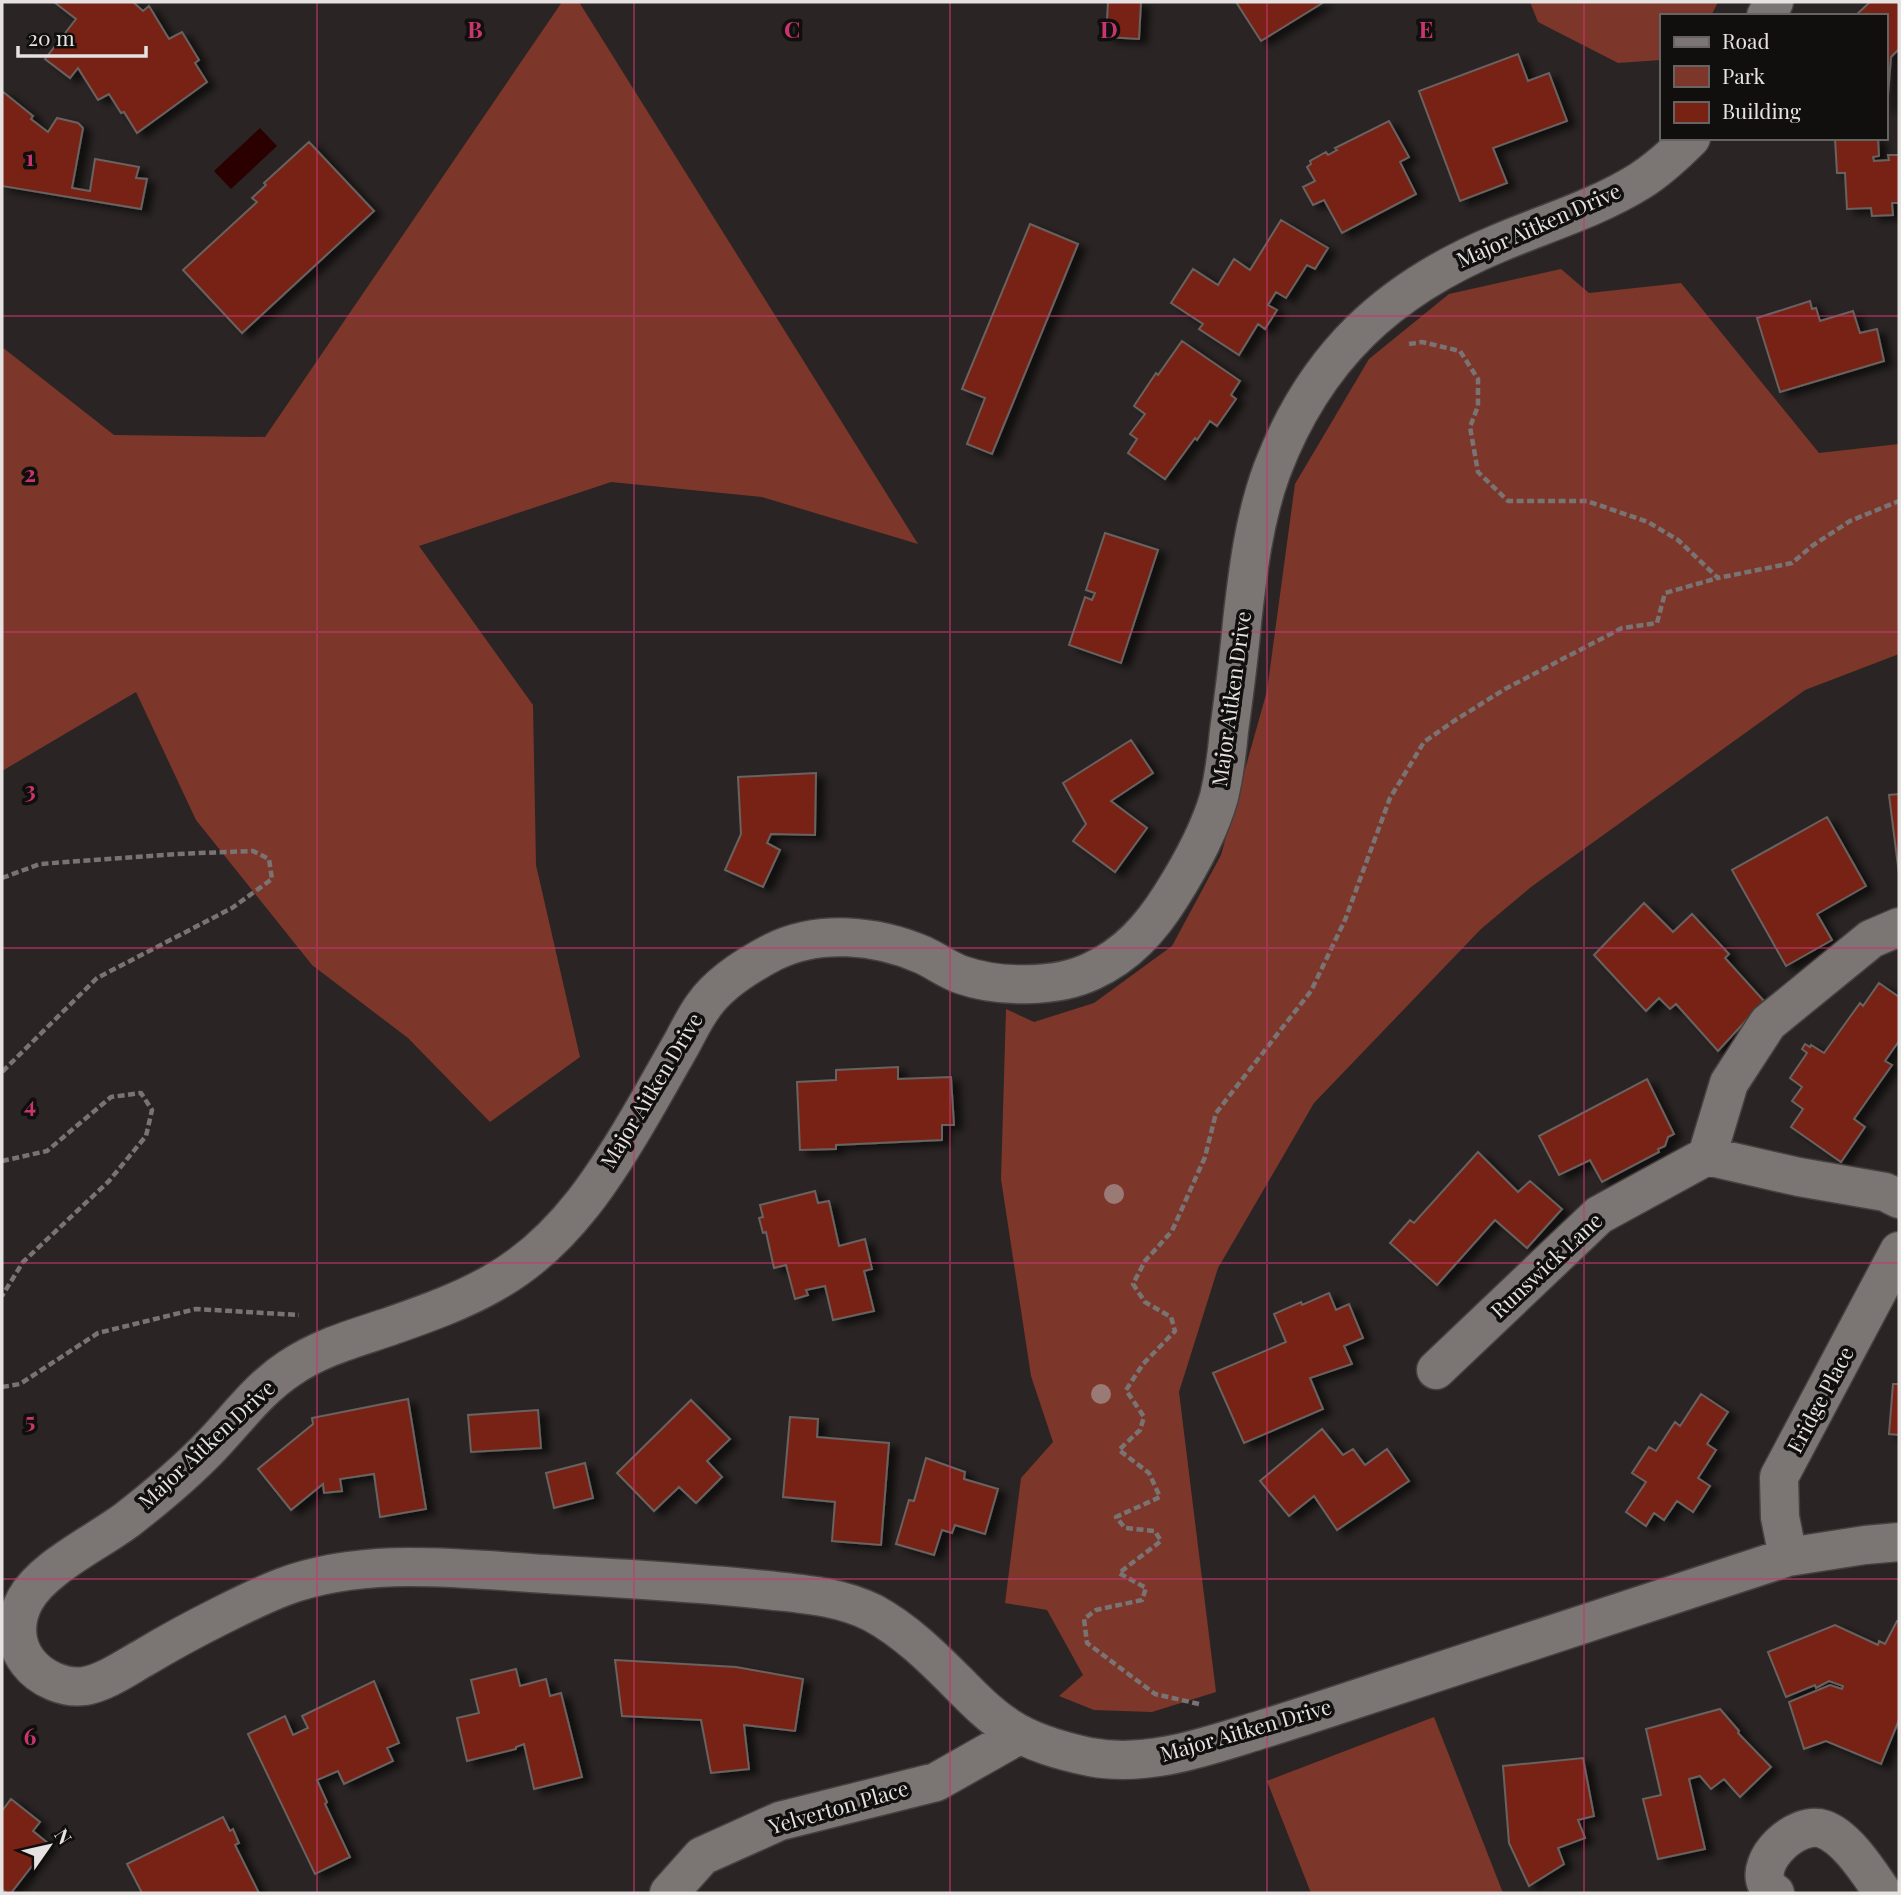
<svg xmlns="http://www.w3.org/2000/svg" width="1901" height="1895" font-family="'Playfair Display',serif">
	<defs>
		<filter id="shadow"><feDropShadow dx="8" dy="4.5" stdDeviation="3.5" flood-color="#0009"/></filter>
	</defs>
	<rect width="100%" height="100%" fill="#2a2524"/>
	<path fill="#7c372a" d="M562 2H579L918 544 762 497 611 482 419 546 533 705 536 865 580 1057 490 1122 408 1038 312 965 196 820 136 692 2 771V347L114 435 265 437Z
		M1530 2H1718L1711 16H1661V60L1618 63 1538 22Z
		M1561 269 1589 293 1681 283 1819 453 1899 444V654L1805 690 1531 887 1481 929 1314 1103 1218 1268 1179 1392 1216 1692 1152 1712 1094 1710 1059 1696 1083 1675 1047 1610 1005 1603 1021 1478 1053 1442 1031 1376 1001 1179 1006 1009 1034 1022 1094 1003 1172 946 1221 855 1267 691 1295 484 1369 359 1449 294Z
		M1434 1717 1503 1893H1311L1267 1781Z"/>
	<path fill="#2a0100" d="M260 128 277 146 231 189 214 171Z"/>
	<path fill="#782214" stroke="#686261" stroke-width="2" filter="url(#shadow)" d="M54 2H133L143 11 149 6 169 39 182 32 199 60 195 63 207 82 137 133 124 112 121 113 109 94 98 100 78 68 70 78 45 59 76 19Z
		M1108 2H1141L1139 39 1106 37Z
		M1236 2H1324L1261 41Z
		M1870 2H1897L1899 4V49L1891 57 1887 108H1885V16L1856 15Z
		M1518 54 1528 81 1549 73 1567 121 1493 148 1507 183 1460 201 1419 91Z
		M2 91 33 116 31 119 48 132 57 118 78 123 83 128 72 188 90 191 95 159 139 167 136 178 147 179 141 209 2 186Z
		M1389 121 1409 157 1400 162 1416 194 1342 233 1324 200 1313 205 1303 187 1315 181 1307 167 1311 164 1310 161 1326 152 1328 155 1337 150 1335 148Z
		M1835 138H1878L1879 156 1873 157 1874 161 1889 160 1888 155H1899V203H1892L1893 215 1872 216 1871 208 1847 209 1845 173H1837Z
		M309 142 374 211 242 333 183 270 257 202 252 198 266 185 264 183Z
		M1281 220 1328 248 1315 269 1307 265 1286 298 1276 292 1268 305 1277 310 1265 329 1258 324 1239 355 1199 329 1203 324 1171 303 1193 269 1218 285 1234 259 1250 270Z
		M1030 224 1078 244 992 454 967 444 985 398 962 389Z
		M1810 301 1812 309 1816 308 1820 321 1853 311 1860 333 1877 329 1884 361 1780 392 1757 318Z
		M1182 341 1240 381 1231 395 1236 399 1217 426 1210 421 1197 440 1195 438 1165 479 1128 453 1137 439 1130 434 1145 414 1134 406 1156 373 1158 375Z
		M1105 533 1158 550 1121 663 1069 645 1085 597 1092 600 1095 593 1086 590Z
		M1131 740 1153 773 1111 801 1147 828 1115 872 1073 841 1086 824 1063 783Z
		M816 773 815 835 771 834 767 843 780 850 763 887 725 870 741 834 738 777Z
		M1899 794V874L1889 795Z
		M1827 817 1866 886 1817 914 1832 940 1786 966 1732 870Z
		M1644 903 1673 932 1692 914 1729 954 1725 958 1764 1001 1718 1051 1676 1004 1670 1009 1659 998 1646 1011 1594 955Z
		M1879 983 1899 997V1041L1885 1061 1892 1065 1854 1119 1865 1127 1841 1162 1791 1127 1803 1109 1792 1101 1802 1087 1790 1078 1807 1053 1802 1049 1805 1044 1810 1047 1811 1045 1824 1053 1860 1003 1863 1006Z
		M898 1067V1079L951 1077 954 1125H942V1140L836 1145V1149L800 1150 797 1082 836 1080V1070Z
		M1647 1079 1674 1134 1668 1137 1665 1146 1658 1149 1659 1152 1602 1182 1590 1160 1559 1175 1539 1136Z
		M1478 1152 1518 1192 1530 1181 1562 1209 1527 1248 1495 1220 1437 1285 1390 1243 1410 1220 1414 1223Z
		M815 1191 818 1203 829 1201 839 1246 865 1239 872 1269 864 1271 874 1311 833 1320 825 1286 806 1290 808 1295 795 1299 786 1265 774 1268 766 1232 763 1233 759 1218 763 1217 760 1205Z
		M1329 1293 1336 1310 1349 1304 1363 1338 1344 1346 1352 1364 1310 1378 1323 1409 1244 1443 1213 1373 1286 1342 1274 1314 1301 1302 1302 1305Z
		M1893 1384H1899V1435L1889 1434Z
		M1701 1394 1728 1412 1707 1444 1716 1450 1698 1478 1710 1486 1693 1512 1677 1501 1664 1520 1654 1513 1646 1526 1626 1512 1646 1482 1632 1473 1649 1447 1656 1451 1675 1422 1680 1426Z
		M408 1399 426 1509 380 1517 374 1474 340 1479 342 1491 324 1493 323 1484 291 1510 258 1469 313 1424 312 1418Z
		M691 1400 730 1439 707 1461 722 1477 696 1503 679 1487 654 1511 617 1473Z
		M538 1410 541 1448 471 1452 468 1415Z
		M790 1417 818 1419 817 1437 889 1443 881 1545 832 1541 835 1502 783 1497Z
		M1322 1429 1343 1455 1353 1449 1365 1465 1387 1449 1409 1481 1337 1530 1314 1496 1289 1516 1260 1481Z
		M926 1458 965 1472 964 1479 998 1489 985 1534 955 1525 952 1533 942 1530 934 1555 896 1544 909 1500 914 1501Z
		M585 1463 593 1498 554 1508 546 1473Z
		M1897 1621 1899 1622V1720L1881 1764 1826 1741 1804 1749 1789 1702 1830 1685 1842 1689 1843 1686 1829 1681 1816 1688 1815 1685 1786 1697 1768 1652 1835 1625 1878 1645 1879 1641 1885 1644Z
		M615 1660 736 1667 803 1679 795 1731 744 1725 749 1769 711 1773 701 1720 622 1716Z
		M516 1669 520 1686 546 1679 550 1696 561 1693 582 1777 534 1789 524 1744 516 1747V1749L467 1761 457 1718 479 1713 471 1680Z
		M374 1681 399 1743 387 1748 393 1761 344 1784 338 1771 317 1780 327 1802 325 1804 350 1857 315 1874 248 1734 285 1716 293 1735 308 1728 302 1716Z
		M1720 1709 1739 1731 1738 1733 1771 1767 1740 1797 1724 1779 1711 1789 1700 1776 1689 1779 1705 1849 1658 1859 1643 1799 1661 1795 1646 1729Z
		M1583 1758 1594 1816 1578 1820 1585 1838 1558 1848 1564 1864 1529 1886 1509 1843 1503 1766Z
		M11 1799 40 1822 33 1831 49 1844 11 1893H7L2 1889V1811Z
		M223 1817 230 1831 233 1829 239 1843 235 1845 259 1893H142L127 1864Z"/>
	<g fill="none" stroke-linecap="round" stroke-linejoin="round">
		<defs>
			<path id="street" d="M1766 16 1774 2
				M1691 138C1675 154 1659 169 1640 181 1597 208 1546 223 1499 243 1388 289 1315 357 1272 470 1254 519 1248 570 1242 622 1239 658 1234 695 1229 731 1227 753 1224 776 1219 797 1209 832 1190 866 1171 896 1151 928 1127 955 1092 971 1057 988 999 988 962 975 948 970 936 961 923 955 877 935 819 929 773 952 748 965 720 982 704 1005 695 1017 689 1030 682 1043 671 1062 660 1082 649 1101 609 1171 565 1243 493 1283 462 1301 425 1314 391 1326 356 1338 321 1347 290 1368 258 1389 237 1419 211 1446 188 1470 155 1498 128 1519 98 1542 43 1567 25 1600 14 1620 14 1644 28 1662 41 1679 65 1689 85 1686 106 1682 127 1667 145 1657 170 1642 196 1628 222 1615 242 1605 262 1595 283 1587 366 1556 459 1569 546 1574 619 1578 693 1582 766 1590 803 1594 840 1596 873 1613 906 1631 932 1657 958 1683 974 1699 989 1715 1008 1727 1032 1743 1062 1751 1090 1757 1149 1768 1207 1746 1263 1729 1305 1716 1347 1702 1389 1688 1522 1644 1655 1601 1788 1557L1865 1545 1899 1542
				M1707 1156 1729 1083 1768 1023 1871 939 1899 927
				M1436 1370 1599 1215 1707 1156 1799 1177 1885 1192 1899 1199
				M1788 1557 1780 1517 1779 1477 1899 1251
				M669 1893 702 1856 780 1821 936 1782 1019 1735
				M1775 1893C1772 1891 1769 1889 1767 1885 1754 1860 1797 1820 1823 1829 1847 1837 1869 1873 1883 1893"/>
		</defs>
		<use href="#street" stroke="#454140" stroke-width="41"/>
		<path stroke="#797473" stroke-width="4.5" stroke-dasharray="7 3.5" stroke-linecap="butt" d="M1409 344 1422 342 1460 351 1478 379V406L1470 427 1478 472 1508 501H1587L1648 522 1678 540 1718 578 1792 563 1812 546 1850 521 1899 501
			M2 878 40 864 176 854 253 851 269 859 272 879 232 908 97 978 2 1072
			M2 1161 47 1151 111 1097 141 1093 152 1110 146 1136 109 1181 23 1262 2 1296
			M2 1387 20 1384 98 1333 196 1309 299 1315
			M1199 1704 1155 1694 1087 1643 1084 1619 1096 1610 1142 1600 1146 1588 1119 1573 1161 1541 1155 1531 1125 1528 1116 1517 1160 1497 1149 1473 1119 1450 1140 1430 1144 1417 1126 1390 1143 1364 1175 1331 1171 1317 1145 1302 1133 1284 1145 1261 1172 1231 1205 1157 1216 1113 1311 991 1345 920 1390 798 1424 742 1454 721 1505 689 1622 628 1657 623 1665 593 1718 578"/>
		<use href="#street" stroke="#7b7574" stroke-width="38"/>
	</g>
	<g fill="#997a74">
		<circle cx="1114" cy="1194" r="10"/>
		<circle cx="1101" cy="1394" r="10"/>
	</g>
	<path fill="none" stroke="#c7366f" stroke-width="2" stroke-opacity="0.55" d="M317 2V1893M634 2V1893M950 2V1893M1267 2V1893M1584 2V1893M2 316H1899M2 632H1899M2 948H1899M2 1263H1899M2 1579H1899"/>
	<g text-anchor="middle" stroke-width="7" stroke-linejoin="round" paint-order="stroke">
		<g font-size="21" fill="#e5e2e1" stroke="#110f0e">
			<text transform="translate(1539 226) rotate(-24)" y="7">Major Aitken Drive</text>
			<text transform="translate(1232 699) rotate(-82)" y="7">Major Aitken Drive</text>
			<text transform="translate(652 1091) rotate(-59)" y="7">Major Aitken Drive</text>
			<text transform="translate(1547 1266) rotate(-43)" y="7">Runswick Lane</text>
			<text transform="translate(1821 1400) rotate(-62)" y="7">Eridge Place</text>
			<text transform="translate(207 1445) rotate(-43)" y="7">Major Aitken Drive</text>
			<text transform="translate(1246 1731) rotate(-16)" y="7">Major Aitken Drive</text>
			<text transform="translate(839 1808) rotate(-16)" y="7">Yelverton Place</text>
		</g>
	</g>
	<g font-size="23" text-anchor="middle" font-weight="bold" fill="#c7366f" stroke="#110f0e" stroke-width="7" stroke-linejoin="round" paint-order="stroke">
		<text x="475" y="38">B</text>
		<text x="792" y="38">C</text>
		<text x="1109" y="38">D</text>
		<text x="1426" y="38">E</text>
		<text x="30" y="166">1</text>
		<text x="30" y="482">2</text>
		<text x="30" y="798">3</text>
		<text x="30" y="1113">4</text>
		<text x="30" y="1429">5</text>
		<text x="30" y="1745">6</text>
	</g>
	<rect width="1901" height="1895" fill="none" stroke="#e5e2e1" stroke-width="7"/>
	<rect x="1660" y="14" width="228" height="126" fill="#110f0e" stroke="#666362" stroke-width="2"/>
	<rect x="1674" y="37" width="35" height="10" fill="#7b7574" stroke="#666362" stroke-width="2"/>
	<text x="1722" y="49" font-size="21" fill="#e5e2e1">Road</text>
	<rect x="1674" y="66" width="35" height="21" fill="#7c372a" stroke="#666362" stroke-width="2"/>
	<text x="1722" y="84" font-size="21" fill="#e5e2e1">Park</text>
	<rect x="1674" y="102" width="35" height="21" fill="#782214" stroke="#666362" stroke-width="2"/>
	<text x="1722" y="119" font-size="21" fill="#e5e2e1">Building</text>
	<g transform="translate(49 1846) rotate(56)" stroke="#110f0e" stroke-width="5" paint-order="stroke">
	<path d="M0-5L12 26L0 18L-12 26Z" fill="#e5e2e1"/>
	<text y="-10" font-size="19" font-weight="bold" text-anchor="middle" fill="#e5e2e1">N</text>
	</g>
	<path d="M18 46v10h128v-10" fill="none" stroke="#e5e2e1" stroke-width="3.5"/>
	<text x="28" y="46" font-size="21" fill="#e5e2e1" stroke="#110f0e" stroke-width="5" paint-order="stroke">20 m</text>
</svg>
